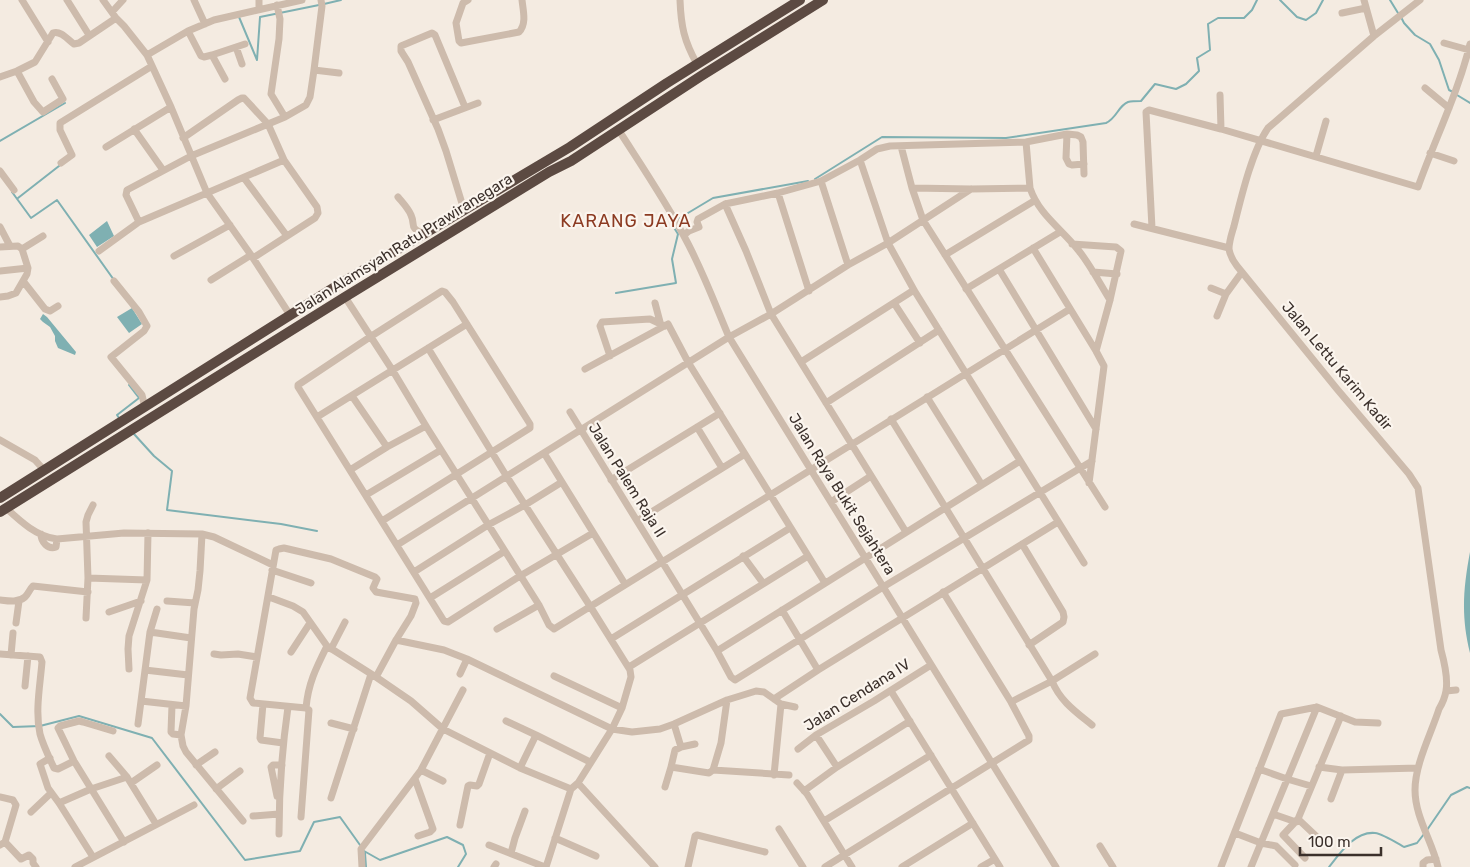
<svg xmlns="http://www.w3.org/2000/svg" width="1470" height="867" font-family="Rubik,sans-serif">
	<rect width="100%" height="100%" fill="#f4ebe1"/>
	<path fill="#7fb0b2" d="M107 221 114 236 97 247 89 235Z
		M132 308 142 324 129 333 117 317Z
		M43 314 47 317 76 352 75 355 58 348 55 341V336L50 327 43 322 40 319Z
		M1470 552V653C1461 617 1463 589 1470 552Z"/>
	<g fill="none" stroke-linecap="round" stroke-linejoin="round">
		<path stroke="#7fb0b2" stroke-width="2" d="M1280 0 1297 17 1306 20 1316 13 1323 0
			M1390 0 1398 13
			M324 4 341 0
			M239 17 257 60 260 17 319 5
			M1401 17 1404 23 1415 35 1430 44 1439 60 1449 90 1453 92
			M1457 95 1470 103
			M0 141 65 103
			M815 179 882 137 1006 138 1106 123C1117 118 1118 106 1128 102 1132 101 1137 101 1141 101L1155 84 1176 89 1186 84 1199 71 1197 58 1210 50 1208 24 1218 18H1244L1252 10 1257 0
			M12 192 31 218 57 200 114 280
			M18 198 59 166
			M678 219 713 198 808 181
			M616 293 676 283 672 259 678 234 671 223 673 221
			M119 418 117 415 139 398 129 385
			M134 434 154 456 172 471 167 510 281 524 317 531
			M0 714 13 727 40 726 79 716 152 738 245 860 300 851 314 822 340 817 360 845
			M1427 830 1451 795 1467 787 1470 788
			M364 851 380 860 447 837 463 845 466 854 458 867
			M365 853 366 867
			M1329 867C1340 853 1355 831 1375 833 1383 834 1397 843 1404 847L1417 843 1424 834"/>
		<path stroke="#cdbbac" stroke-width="7" d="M22 0 48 42
			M67 0 89 35
			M194 0 205 24
			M259 0V8
			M468 0 463 3 456 23 459 41 461 43 519 32C527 24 523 10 522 0
			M680 0C681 26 684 41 697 64
			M1364 0 1374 36
			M1420 0 1374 36 1268 128C1252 151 1241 198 1234 226 1232 233 1229 241 1229 249 1230 255 1233 261 1237 266L1337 389 1409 474 1418 488 1441 650C1444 661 1448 680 1446 691 1445 697 1442 704 1439 709 1431 734 1415 764 1415 790 1415 817 1432 841 1438 867
			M277 5 280 19 279 39 271 94 285 117
			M112 12 123 0
			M1342 13 1366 8
			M116 18 124 26 147 55 171 107 207 193 251 255 290 315
			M188 31 201 56 204 57 212 55 225 79
			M1444 43 1469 50
			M236 47 242 64
			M147 55 188 31 214 20 302 0
			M212 55 245 44
			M314 70 339 73
			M17 71 34 102 42 111 43 112 63 99 52 79
			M0 77 17 71 35 62 53 33C61 30 68 40 74 44L79 43 116 18 103 0
			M1425 88 1449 108
			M1220 95 1221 129
			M433 120 478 103
			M134 129 163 170
			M618 129C641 165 665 200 685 238 702 269 715 304 729 337L1056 867
			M1067 134 1066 158 1069 164 1072 165 1084 164
			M183 138 238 100 242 98H244L268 124 284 160 317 207 318 213 315 218 253 258
			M1026 142 1030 188
			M901 146 912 188 923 220 1105 507
			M106 147 171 107
			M1430 153 1454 161
			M1316 156 1326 121
			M860 160 888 243 914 290 1084 563
			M61 163 72 155 60 130V123L152 66
			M0 171 14 190
			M244 178 287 236
			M821 181 848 265
			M912 188 971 189 1030 188C1039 215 1062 229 1079 251 1091 266 1100 284 1110 300
			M778 193 809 291
			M398 197C402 202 408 208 411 215 416 226 408 227 424 234
			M725 204 746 251 771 314 906 532
			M464 210 446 151 438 129 408 62 401 51V46L432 33 435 35 465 107
			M139 222 126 195 127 190 191 156 285 117 306 105 310 97 314 70 322 6 321 0
			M1134 224 1229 248
			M0 227 10 246
			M1152 228 1146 112 1149 110 1221 129 1418 187C1435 139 1458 93 1470 44
			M684 235 689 231 699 227 697 222 698 219 725 204 778 193 821 181 860 160 877 149 890 146 1026 142 1067 134 1077 135 1081 137 1083 142 1084 174
			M1072 244 1116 247 1121 251 1110 300 1096 351
			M0 247 18 246 22 249 28 268 27 274 16 293 8 296 0 297
			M1033 248 1096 351 1104 366 1089 483
			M22 249 43 236
			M99 251 139 222 284 160
			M945 255 1034 201
			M174 256 230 225
			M999 269 1096 429
			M0 271 28 268
			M1093 272 1117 274
			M211 280 251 255
			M23 281 45 309 50 311 58 306
			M114 281 139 312 147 326 144 331 111 357 142 395 145 408
			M1211 288 1226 294
			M966 289 1060 232
			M345 297 393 371 426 426 539 605 549 625 554 629 1070 309
			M655 303 660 322
			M894 303 920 343
			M1217 316 1226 294 1242 272
			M428 348 507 477 590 606 630 670 631 677 622 708 612 729 578 783 571 789 546 867
			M610 356 600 326 602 322 650 319 665 326
			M801 362 914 290
			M585 369 668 324 688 362 825 583
			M352 396 387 447
			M927 397 982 485
			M826 403 939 330
			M570 412 717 651 731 677 735 680 883 587 1092 461
			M317 417 467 324
			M891 419 1052 681C1060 701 1076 712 1092 725
			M697 427 722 468
			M0 440 35 460 44 470
			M544 453 625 584
			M350 470 387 447 426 426
			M611 480 720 413
			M366 495 441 450
			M831 502 871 476
			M6 508C20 521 37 537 57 539L124 533 202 534 214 537 273 565
			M382 521 530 428V424L453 302 445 292 442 291 370 337 298 385V387L444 621 448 622 520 576 593 533
			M637 521 745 454
			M41 534C41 542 48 550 56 547L57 539
			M202 534 200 571 198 590 194 609 186 706 181 735 183 746 186 752 243 821
			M1022 544 1063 612 1064 617 1063 622 1029 645
			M397 545 729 337 771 314 848 265 888 243 971 189
			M743 556 763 583
			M272 570 311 583
			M414 572 488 525 525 505 562 482
			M88 578 147 580
			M269 597 293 606 303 612 327 646 376 677 411 701 443 729 520 768 571 789
			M430 598 505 551
			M0 600C8 601 18 603 25 597 29 593 29 590 33 586L88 592
			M167 601 195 603
			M782 610 818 670
			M109 612 141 601
			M86 618 88 578 86 522 88 515 93 505
			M16 623 19 601
			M497 629 539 605
			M150 632 191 638
			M611 639 790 528
			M396 640 444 650 467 659
			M331 649 345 622
			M717 651 1020 461
			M291 652 310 623
			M0 654 40 657 42 662C40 686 35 711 40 734 43 745 49 757 54 768L58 769 74 761
			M214 654 221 655 238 654 257 657
			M11 655 13 633
			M629 667 808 556
			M129 669 128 649 129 636 147 580 148 533
			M145 670 188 675
			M460 674 467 659 612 729 632 732 660 729 674 724 727 700 756 691 764 692 781 704 795 707
			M554 676 622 708
			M25 686 28 656
			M891 691 1000 867
			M1446 691 1456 690
			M774 699 818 670 1058 522
			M141 701 186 706
			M1011 702 1052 681 1095 654
			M263 704 260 738 261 740 283 743
			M172 705 171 732 173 734 181 735
			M306 708C308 684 316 668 327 646
			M506 721 536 735
			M331 723 354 729
			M138 724 150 632 157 609
			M674 724 681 747
			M113 731 83 722 79 721 60 726 58 728 74 761 124 842
			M816 735 837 767
			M798 749 816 735 874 701 931 665
			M109 756 127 777 156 824
			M50 758 40 764 48 788 59 803 93 857
			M196 765 215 752
			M671 767 675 750 681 747 695 744
			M1319 767 1342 770 1418 768
			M520 768 536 735 590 762
			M1259 769 1287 779 1311 786
			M421 770 443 781
			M713 770 721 743 727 700
			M774 775 781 704
			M415 779 433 829 430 832 418 836
			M131 783 157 765
			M578 783 655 867
			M797 783 807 794 852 867
			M665 787 671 767 709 773 713 770 789 775
			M216 789 240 771
			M804 791 837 767 910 721
			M277 796 271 767 273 765H282
			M0 797 13 800 16 805 5 842
			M331 798 371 674
			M1331 799 1342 770
			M59 803 91 789 127 777
			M31 812 51 793
			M1273 814 1296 822
			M253 816 279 814
			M301 817 309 710 306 708 253 703 250 698 276 550 279 549 284 548 331 559 375 577 377 579 373 588 376 592 415 599 416 603 411 616 396 640 376 677
			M1298 819 1316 836
			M824 821 931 755
			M460 825 468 786 470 785 477 786 479 784 490 753
			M779 829 803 867
			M1235 833 1261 843 1276 846 1295 865
			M279 834C279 791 282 749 288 707
			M555 838 596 856
			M0 845 5 842 21 859 29 855 33 859V863L36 867
			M489 845 545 867
			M1100 846 1113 867
			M511 853 515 838 525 811
			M1305 858 1283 835 1298 819 1341 716
			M75 867 194 805
			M362 867 361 849 421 770 463 690
			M494 867 496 864
			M688 867 695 836 697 835 765 852
			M825 867 1029 740V736L1011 702 943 592
			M902 867 973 823
			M981 867 995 859
			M1221 867 1281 714 1317 707 1355 722 1378 723
			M1251 867 1317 707
			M1423 867V863L1427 860 1436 859"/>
		<path stroke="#5c4a42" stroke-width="10" d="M0 498 338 285 570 147 667 83 800 0
			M0 512 345 297 549 172 571 161 701 76 823 0"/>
	</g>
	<g text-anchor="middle" stroke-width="4.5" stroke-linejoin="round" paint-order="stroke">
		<g font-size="15" fill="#3b302b" stroke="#fbf5ee">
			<text transform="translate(404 244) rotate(-32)" y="5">Jalan Alamsyah Ratu Prawiranegara</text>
			<text transform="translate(1337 366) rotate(50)" y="5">Jalan Lettu Karim Kadir</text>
			<text transform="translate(627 480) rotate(58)" y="5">Jalan Palem Raja II</text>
			<text transform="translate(842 494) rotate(58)" y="5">Jalan Raya Bukit Sejahtera</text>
			<text transform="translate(857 695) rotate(-32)" y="5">Jalan Cendana IV</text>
		</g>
		<g font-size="18" letter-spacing="1" fill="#8c3b22" stroke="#fbf5ee">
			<text x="626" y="227">KARANG JAYA</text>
		</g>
	</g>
	<path d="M1300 847v8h81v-8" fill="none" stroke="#3b302b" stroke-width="2.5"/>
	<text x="1308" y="847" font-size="15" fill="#3b302b" stroke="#fbf5ee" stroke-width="4" paint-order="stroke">100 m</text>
</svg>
